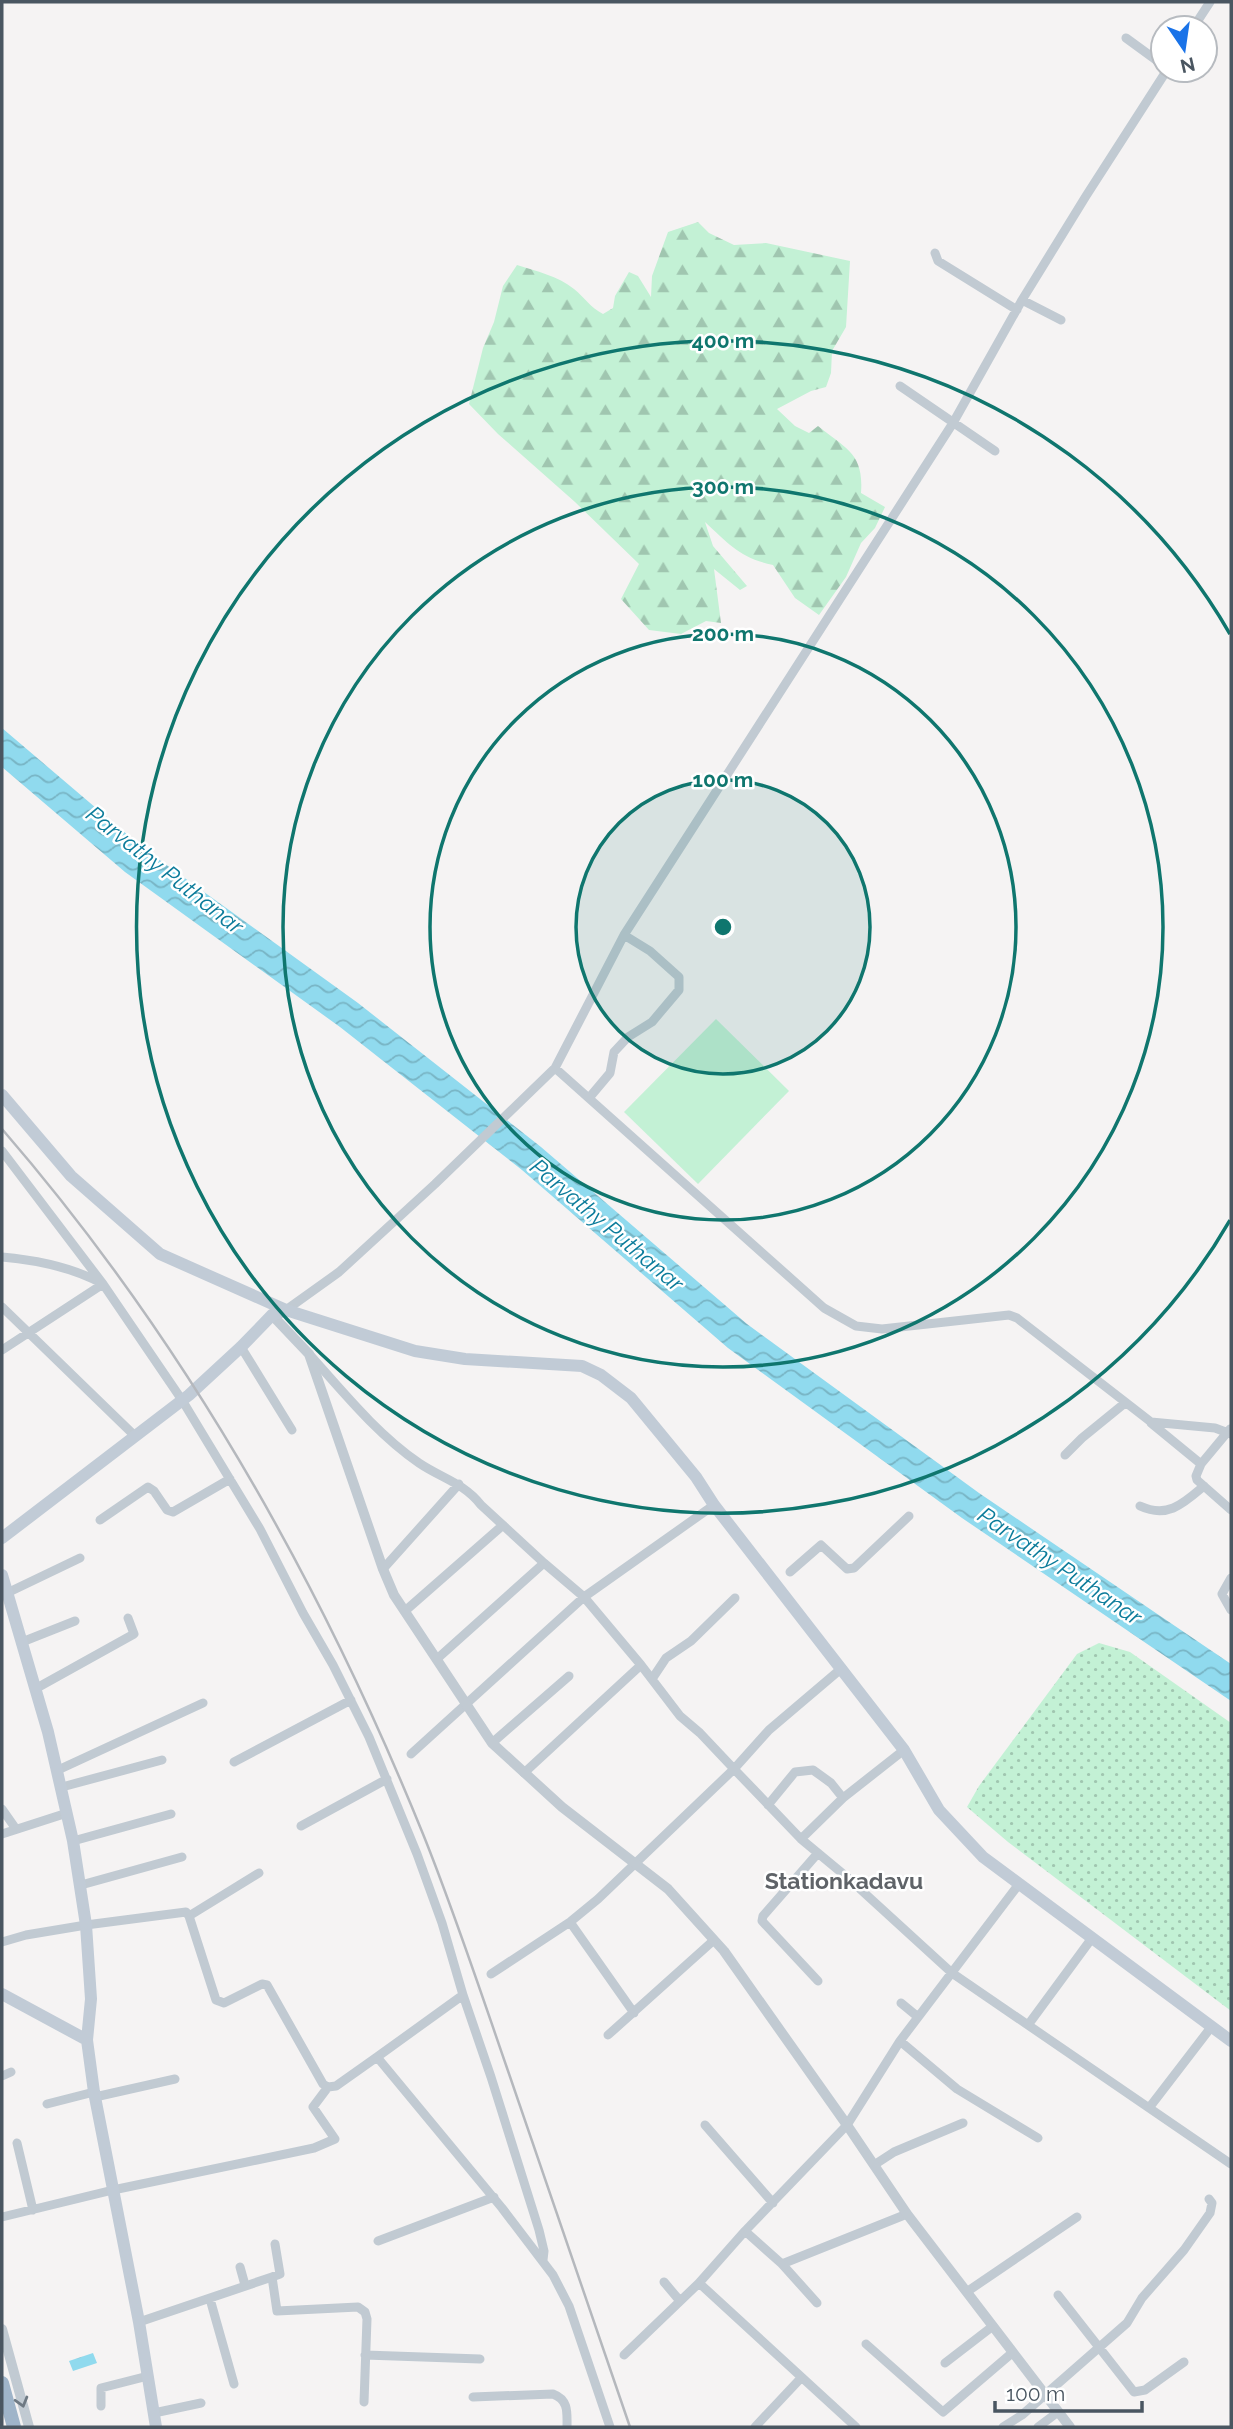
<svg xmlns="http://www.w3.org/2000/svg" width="1233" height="2429" font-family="Raleway,sans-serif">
	<defs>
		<pattern id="forest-firs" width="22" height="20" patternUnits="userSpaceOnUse" patternTransform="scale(1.75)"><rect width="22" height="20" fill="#c3f1d5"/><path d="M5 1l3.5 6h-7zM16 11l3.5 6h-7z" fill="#a0c6b0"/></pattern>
		<pattern id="park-dots" width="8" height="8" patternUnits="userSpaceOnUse" patternTransform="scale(1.75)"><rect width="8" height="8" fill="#c3f1d5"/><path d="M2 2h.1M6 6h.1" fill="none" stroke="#a0c6b0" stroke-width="1.8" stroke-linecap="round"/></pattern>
		<pattern id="water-waves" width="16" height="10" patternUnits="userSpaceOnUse" patternTransform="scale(1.75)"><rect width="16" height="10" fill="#90daee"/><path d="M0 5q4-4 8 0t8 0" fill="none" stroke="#78b4c4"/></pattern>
	</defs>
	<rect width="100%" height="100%" fill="#f5f3f3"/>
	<path fill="url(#forest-firs)" d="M698 222 709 233 734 245 766 243 850 261 846 327 832 351 831 373 826 387 811 391 777 409 795 426 809 433 818 426C846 449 864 453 861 493L885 507 875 528 861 543 846 577 819 615 795 598 773 565C740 558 729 544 705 522L713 546 747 586 740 590 714 569 721 623 706 621 681 634 649 630 621 599 639 564 575 502 498 434 469 404 483 348 494 322 503 286 517 265C536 271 558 276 574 289 585 298 590 307 603 314L613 308 615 296 629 272 638 276 651 297 652 276 668 232Z"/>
	<path fill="url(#park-dots)" d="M1099 1643 1130 1652 1231 1723V2011L1008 1842 967 1807 979 1786 1077 1654Z"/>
	<path fill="#c3f1d5" d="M716 1019 789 1091 698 1184 624 1112Z"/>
	<path fill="url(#water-waves)" d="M2 728 143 848 358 1003 541 1147 747 1324 979 1493 1231 1664V1701L962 1518 728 1348 522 1170 340 1027 125 872 2 767Z
		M93 2353 97 2363 73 2371 69 2361Z"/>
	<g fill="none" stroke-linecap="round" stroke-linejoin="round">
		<path stroke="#c1cad2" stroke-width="9" d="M1193 28 1210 2
			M1126 38 1163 65
			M935 253 938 261 1017 310
			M1022 300 1061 320
			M900 386 995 451
			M555 1068 824 1308 856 1326 882 1329 1009 1315 1017 1318 1151 1422 1215 1428 1231 1434
			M589 1098 610 1073 614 1052 628 1037 652 1022 679 990V977L650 951 624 935
			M2 1151 103 1284 182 1400 260 1529 303 1613 333 1665 369 1737 417 1854 442 1923 463 1995 491 2077 539 2230 544 2251 543 2260
			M2 1257C36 1260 72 1267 103 1284L2 1350
			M2 1307 135 1436
			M286 1310 339 1272 435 1184 555 1068 624 935 953 423 1022 300 1086 196 1167 70
			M241 1347 292 1430
			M310 1355C344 1393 377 1434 419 1463 441 1478 464 1483 481 1505L544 1563 584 1597 641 1665 680 1716 700 1733 734 1769 769 1730 842 1668
			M1151 1423 1201 1464
			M1230 1429 1201 1464 1196 1476 1197 1480 1231 1510
			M1065 1455 1082 1438 1125 1403
			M1140 1506C1168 1519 1184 1503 1204 1486
			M100 1520 148 1487 154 1491 167 1510 173 1512 230 1479
			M383 1569 459 1484
			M790 1572 821 1545 847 1569 854 1568 909 1516
			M1231 1578 1222 1594 1231 1610
			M7 1593 80 1558
			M405 1611 503 1525
			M22 1642 75 1621
			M438 1658 544 1563
			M652 1679 666 1658 691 1641 735 1598
			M35 1689 134 1634 128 1618
			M492 1743 569 1676
			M411 1754 584 1597 714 1505
			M234 1762 351 1700
			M58 1770 203 1703
			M524 1773 641 1665
			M62 1787 162 1760
			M768 1805 795 1772 813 1770 831 1783 843 1798
			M2 1809 16 1829
			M301 1826 387 1779
			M2 1834 67 1813
			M801 1839 843 1798 904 1750
			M73 1841 171 1814
			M81 1885 182 1857
			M189 1916 259 1873
			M570 1922 634 2013
			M2 1942 26 1935 86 1925 186 1912 189 1916 216 2000 224 2003 262 1984 267 1985 323 2084 328 2087 336 2086 377 2057 502 2208 553 2275 569 2306 610 2427
			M491 1974 570 1922 598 1899 734 1769 801 1839 848 1878 952 1973 1231 2164
			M818 1981 762 1921 763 1916 818 1853
			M901 2003 918 2017
			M1028 2025 1092 1938
			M608 2035 714 1940
			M900 2041 957 2089 1038 2138
			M377 2057 463 1995
			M2 2076 11 2072
			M95 2097 175 2079
			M47 2104 94 2092
			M1149 2108 1212 2026
			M705 2125 773 2203
			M17 2143 33 2210
			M874 2165 894 2152 963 2123
			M2 2217 113 2190 314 2148 335 2139 313 2107 328 2087
			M745 2231 782 2264 817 2303
			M378 2241 494 2197
			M782 2264 907 2214
			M240 2267 245 2285
			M272 2277 280 2274 275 2244
			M664 2282 680 2301
			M699 2283 856 2427
			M968 2291 1077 2217
			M1058 2295 1134 2392 1145 2390 1184 2362
			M210 2299 234 2384
			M139 2322 272 2277 277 2311 358 2307 365 2312 367 2319 364 2402
			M866 2344 943 2412 1012 2353
			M365 2355 480 2359
			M624 2355 699 2283 745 2231 847 2125 900 2041 1019 1884
			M945 2363 993 2326
			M473 2397 553 2394C569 2400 567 2413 567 2427
			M101 2406V2388L148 2376
			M154 2413 201 2403
			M755 2427 801 2378
			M1003 2427 1022 2415 1127 2323 1142 2298 1184 2250 1210 2213 1212 2203 1209 2199
			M1038 2427 1058 2412"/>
		<path stroke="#c1cad2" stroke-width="10" d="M272 1315 309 1354 383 1569 394 1595 492 1743 562 1807 668 1889 724 1951 847 2125 907 2214 1070 2427
			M2 2329 29 2427"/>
		<path stroke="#c1cbd6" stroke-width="12" d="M2 1095 71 1176 160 1254 286 1310 415 1351 465 1359 582 1366 601 1375 631 1398 696 1477 714 1505 904 1750 939 1810 983 1857 1231 2041
			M2 1538 189 1395 241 1347 272 1315 286 1310
			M2 1575 48 1732 73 1841 86 1925 91 1999 87 2040 94 2092 139 2322 156 2427
			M2 1994 87 2040"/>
		<path stroke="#9fb4c9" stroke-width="14" d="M2 2383 14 2427"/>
		<path stroke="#b5b8bd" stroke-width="2.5" d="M2 1129C182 1337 320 1580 423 1834 454 1911 480 1990 507 2068 548 2188 589 2308 630 2427"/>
	</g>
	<defs><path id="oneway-chevron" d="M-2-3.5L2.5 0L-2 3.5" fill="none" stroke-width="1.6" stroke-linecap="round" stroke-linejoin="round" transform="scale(1.75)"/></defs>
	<use stroke="#6e7983" href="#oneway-chevron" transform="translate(22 2402) rotate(74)"/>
	<circle cx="723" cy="927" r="147" fill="#0f766e" fill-opacity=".12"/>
	<g fill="none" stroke="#0f766e" stroke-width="3.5">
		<circle cx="723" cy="927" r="147"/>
		<circle cx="723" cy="927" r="293"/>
		<circle cx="723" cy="927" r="440"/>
		<path d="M1230 1220A586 586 0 1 1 1230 634"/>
	</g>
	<g text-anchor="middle" stroke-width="5" stroke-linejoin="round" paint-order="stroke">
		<g font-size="23" font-style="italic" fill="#0c7c9b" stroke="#fff">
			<text transform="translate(165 870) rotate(38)" y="8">Parvathy Puthanar</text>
			<text transform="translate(607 1225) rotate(40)" y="8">Parvathy Puthanar</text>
			<text transform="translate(1060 1566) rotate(34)" y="8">Parvathy Puthanar</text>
		</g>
		<g font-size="23" font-weight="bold" fill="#5f6368" stroke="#fff">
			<text x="844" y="1889">Stationkadavu</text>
		</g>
	</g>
	<circle cx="723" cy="927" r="10" fill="#0f766e" stroke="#fff" stroke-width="3.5"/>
	<g font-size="21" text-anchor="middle" font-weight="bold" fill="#0f766e" stroke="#fff" stroke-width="5" stroke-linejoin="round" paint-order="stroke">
		<text x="723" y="348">400 m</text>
		<text x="723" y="494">300 m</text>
		<text x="723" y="641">200 m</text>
		<text x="723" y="787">100 m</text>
	</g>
	<rect width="1233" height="2429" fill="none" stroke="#4a5661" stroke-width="7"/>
	<g transform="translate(1184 49) rotate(167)"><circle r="33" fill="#ffffff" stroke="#b7bbc0" stroke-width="2"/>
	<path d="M0-5L12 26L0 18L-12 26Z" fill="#1a73e8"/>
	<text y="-10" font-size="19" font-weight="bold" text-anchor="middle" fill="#4a5661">N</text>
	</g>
	<path d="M995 2401v10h147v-10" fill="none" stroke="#4a5661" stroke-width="3.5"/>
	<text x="1006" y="2401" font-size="21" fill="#4a5661" stroke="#ffffff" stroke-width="5" paint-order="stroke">100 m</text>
</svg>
